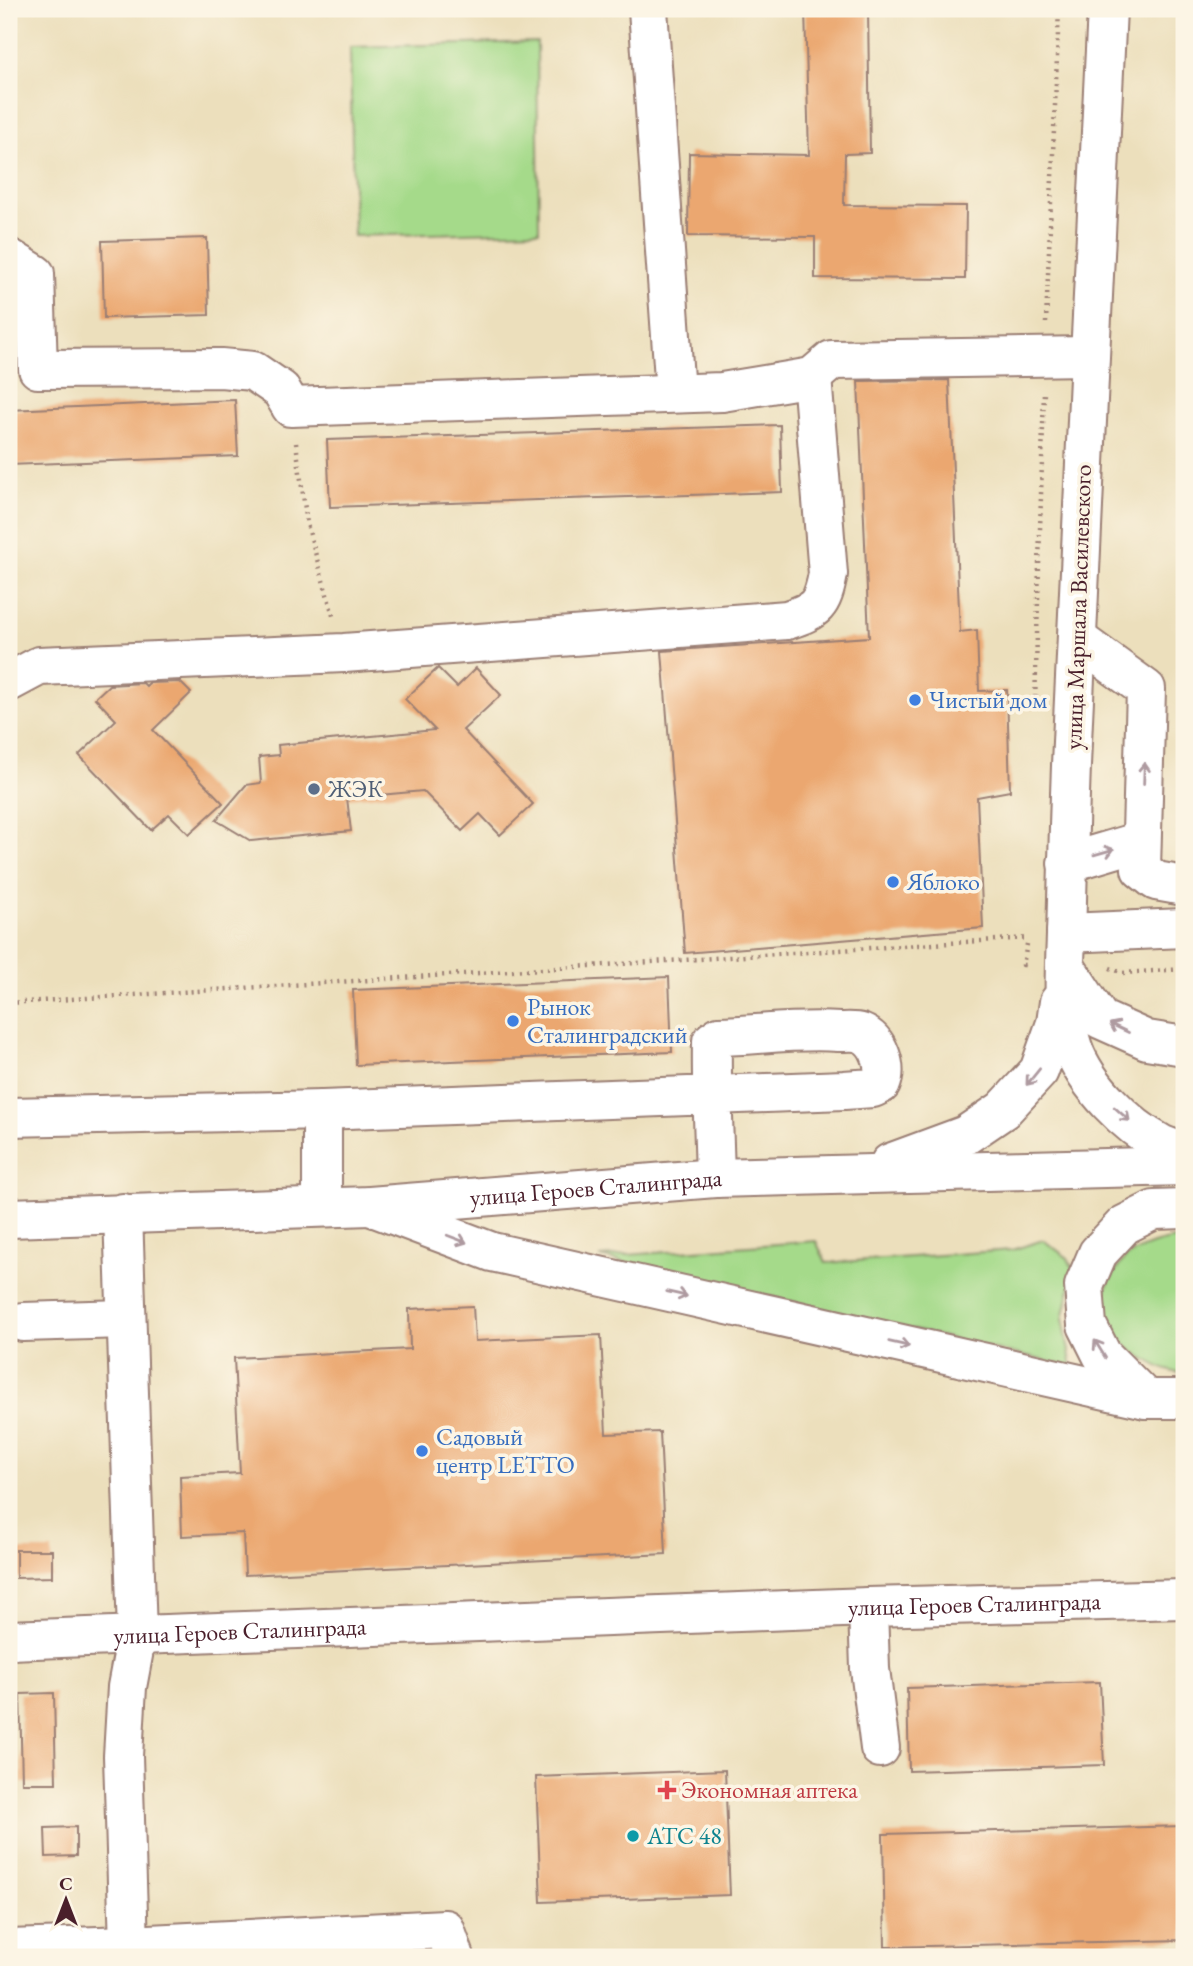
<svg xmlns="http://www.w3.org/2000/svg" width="1193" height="1966" font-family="'EB Garamond',serif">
	<rect width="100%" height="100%" fill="#fcf5e5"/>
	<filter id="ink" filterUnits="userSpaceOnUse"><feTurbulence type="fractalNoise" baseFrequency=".0143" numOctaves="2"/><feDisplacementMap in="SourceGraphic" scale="14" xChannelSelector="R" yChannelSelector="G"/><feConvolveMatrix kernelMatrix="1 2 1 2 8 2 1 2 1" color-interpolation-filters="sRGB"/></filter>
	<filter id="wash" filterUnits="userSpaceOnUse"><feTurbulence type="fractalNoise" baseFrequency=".00686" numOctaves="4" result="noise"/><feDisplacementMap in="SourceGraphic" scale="28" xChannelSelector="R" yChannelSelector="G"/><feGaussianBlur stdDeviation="1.57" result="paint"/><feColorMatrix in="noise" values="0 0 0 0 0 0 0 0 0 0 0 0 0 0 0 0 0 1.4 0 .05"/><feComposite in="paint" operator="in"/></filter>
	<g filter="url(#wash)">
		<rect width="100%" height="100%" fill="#ecdfbc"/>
		<path fill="#a5da8a" stroke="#787c5a" stroke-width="2" d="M537 42 539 231 354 236 350 47Z
			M1184 1238V1373C1170 1373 1161 1368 1149 1361 1117 1344 1089 1308 1114 1273 1118 1268 1122 1260 1128 1256 1145 1245 1164 1240 1184 1238Z
			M1043 1240 1068 1258 1074 1271 1063 1319 1072 1367 600 1257 816 1241 826 1263 1012 1250Z"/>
		<g id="blocks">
			<path fill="#eba770" d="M805 9H868L870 153 845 154 844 205 966 206 965 279 815 278V237L688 236 689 153 809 155Z
				M207 238 209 315 104 318 102 241Z
				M949 380 960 632 977 630 979 691 1007 690 1010 791 977 797 983 928 685 953 662 651 869 637 858 381Z
				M235 400 238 456 9 465V410Z
				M780 425 782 492 330 507 327 440Z
				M438 668 457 687 476 668 501 695 463 730 533 804 500 835 480 814 462 831 423 791 347 798 351 831 251 841 216 820 246 785 261 783 259 757 279 755 278 745 435 730 405 699Z
				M180 682 191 693 153 730 223 803 189 834 169 814 151 830 79 755 116 720 95 698 109 685 143 683 146 686 149 683Z
				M669 977 672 1052 356 1065 353 990Z
				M473 1306 475 1341 601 1335 606 1434 660 1432 666 1554 245 1575 243 1533 182 1536 180 1476 240 1473 234 1358 410 1349 409 1309Z
				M16 1550H52V1577L16 1578Z
				M1100 1682 1104 1765 909 1771 907 1688Z
				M54 1693 56 1783H22L20 1694Z
				M725 1770 730 1895 541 1902 536 1777Z
				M1184 1826V1940L885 1947 883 1834Z
				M76 1827V1856L46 1857 45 1828Z"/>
		</g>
	</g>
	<g filter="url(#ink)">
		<use href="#blocks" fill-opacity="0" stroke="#9b7f74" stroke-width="2"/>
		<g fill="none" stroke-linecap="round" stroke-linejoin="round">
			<defs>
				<g id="minor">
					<path d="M648 9 675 393"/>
					<path d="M9 258 35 274 38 369 221 368 253 371 281 390 291 407 722 392 812 377 832 360 1088 356"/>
					<path d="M1077 639 1146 689 1141 869 1156 881 1184 886"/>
					<path d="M9 682 39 666 344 653 787 620C817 610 822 606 828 574L812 377"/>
					<path d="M1067 863 1141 841"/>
					<path d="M1066 933 1184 928"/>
					<path d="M1065 966 1100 1019 1147 1040 1184 1046"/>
					<path d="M322 1110V1207"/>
					<path d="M9 1117 322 1110 844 1090 873 1088 881 1084C888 1067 879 1040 861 1033 855 1031 845 1032 839 1032 799 1029 758 1035 719 1036L712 1041C711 1086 714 1133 715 1178"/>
					<path d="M370 1206 492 1252 1146 1399H1184"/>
					<path d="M123 1213 137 1634 127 1687 123 1756 129 1945 445 1929 455 1957"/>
					<path d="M23 1322 125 1319"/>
					<path d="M1146 1399 1102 1355 1087 1325 1084 1286 1098 1253 1124 1225 1154 1210 1184 1209"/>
					<path d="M868 1607 870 1669 880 1748"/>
					<path id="s1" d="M9 1640 868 1607 1184 1599"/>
					<path d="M9 1949 129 1945"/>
				</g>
				<g id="major">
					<path d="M1107 9C1094 253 1084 498 1072 742 1069 807 1068 871 1066 935 1065 971 1061 1014 1073 1048 1086 1085 1127 1126 1161 1144 1168 1148 1177 1149 1184 1152"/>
					<path d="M890 1163 966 1135 1003 1110 1039 1071 1056 1023 1059 1002"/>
					<path id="s2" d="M9 1218 370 1206 715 1178 1184 1166"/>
				</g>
			</defs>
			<use href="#minor" stroke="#9b7f74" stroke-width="42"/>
			<use href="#major" stroke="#9b7f74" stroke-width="42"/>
			<path stroke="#9b7f74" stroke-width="4.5" stroke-dasharray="2 5" stroke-linecap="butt" d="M1046 323 1059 9
				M296 443 307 524 334 619
				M1035 704 1044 391
				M1027 944 1023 965H1028
				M1110 968 1123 973 1184 969
				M9 1003 1028 938"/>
			<use href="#minor" stroke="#fff" stroke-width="38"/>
			<use href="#major" stroke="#fff" stroke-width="38"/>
		</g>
		<defs><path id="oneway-shaft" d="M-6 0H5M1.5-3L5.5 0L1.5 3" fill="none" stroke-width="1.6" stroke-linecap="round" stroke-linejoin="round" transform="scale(1.75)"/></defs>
		<g stroke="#ae9aa0">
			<use href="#oneway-shaft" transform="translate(1144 773) rotate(-88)"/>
			<use href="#oneway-shaft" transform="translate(1104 852) rotate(-16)"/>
			<use href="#oneway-shaft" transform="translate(1119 1028) rotate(-155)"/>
			<use href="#oneway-shaft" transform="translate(1033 1077) rotate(129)"/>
			<use href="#oneway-shaft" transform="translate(1122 1114) rotate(42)"/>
			<use href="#oneway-shaft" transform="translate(457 1239) rotate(21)"/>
			<use href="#oneway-shaft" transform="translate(677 1294) rotate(13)"/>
			<use href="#oneway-shaft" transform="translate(899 1344) rotate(13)"/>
			<use href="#oneway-shaft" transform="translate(1100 1349) rotate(-122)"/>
		</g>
	</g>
	<g fill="#3f7fe0" stroke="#fcf5e5" stroke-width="2.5">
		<circle cx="915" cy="700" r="7"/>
		<circle cx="893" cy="882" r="7"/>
		<circle cx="513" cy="1021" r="7"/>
		<circle cx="422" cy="1451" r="7"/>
	</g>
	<circle fill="#5c6f8a" stroke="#fcf5e5" stroke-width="2.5" cx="314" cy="789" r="7"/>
	<path fill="#e0444e" stroke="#fcf5e5" stroke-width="2.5" d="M663.5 1779.5h7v7h7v7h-7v7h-7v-7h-7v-7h7z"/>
	<circle fill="#0f9aa8" stroke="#fcf5e5" stroke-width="2.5" cx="633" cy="1836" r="7"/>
	<g text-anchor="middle" stroke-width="7" stroke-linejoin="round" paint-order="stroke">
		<g font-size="24" fill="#4a1f2b" stroke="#fcf5e5">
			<text transform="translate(1078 607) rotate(-88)" y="8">улица Маршала Василевского</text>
			<text dy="8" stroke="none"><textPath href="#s2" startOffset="588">улица Героев Сталинграда</textPath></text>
			<text dy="8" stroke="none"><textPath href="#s1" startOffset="966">улица Героев Сталинграда</textPath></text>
			<text dy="8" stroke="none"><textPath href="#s1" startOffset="231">улица Героев Сталинграда</textPath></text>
		</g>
		<g font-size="24" fill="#366cbe" stroke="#fcf5e5" text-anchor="start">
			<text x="929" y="708">Чистый дом</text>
			<text x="907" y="890">Яблоко</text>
			<text x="527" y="1015">Рынок<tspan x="527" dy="28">Сталинградский</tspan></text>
			<text x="436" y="1445">Садовый<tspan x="436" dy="28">центр LETTO</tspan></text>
		</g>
		<g font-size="24" fill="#4e5e75" stroke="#fcf5e5" text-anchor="start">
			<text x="328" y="797">ЖЭК</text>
		</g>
		<g font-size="24" fill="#be3a42" stroke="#fcf5e5" text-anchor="start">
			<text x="681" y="1798">Экономная аптека</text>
		</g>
		<g font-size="24" fill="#0d838f" stroke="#fcf5e5" text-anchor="start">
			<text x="647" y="1844">АТС 48</text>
		</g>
	</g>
	<rect width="1193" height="1966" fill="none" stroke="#fcf5e5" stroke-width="35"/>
	<g transform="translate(66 1900)" stroke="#fcf5e5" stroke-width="5" paint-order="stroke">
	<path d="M0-5L12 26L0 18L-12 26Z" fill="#4a1f2b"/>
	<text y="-10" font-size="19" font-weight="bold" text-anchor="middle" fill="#4a1f2b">С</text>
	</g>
</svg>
